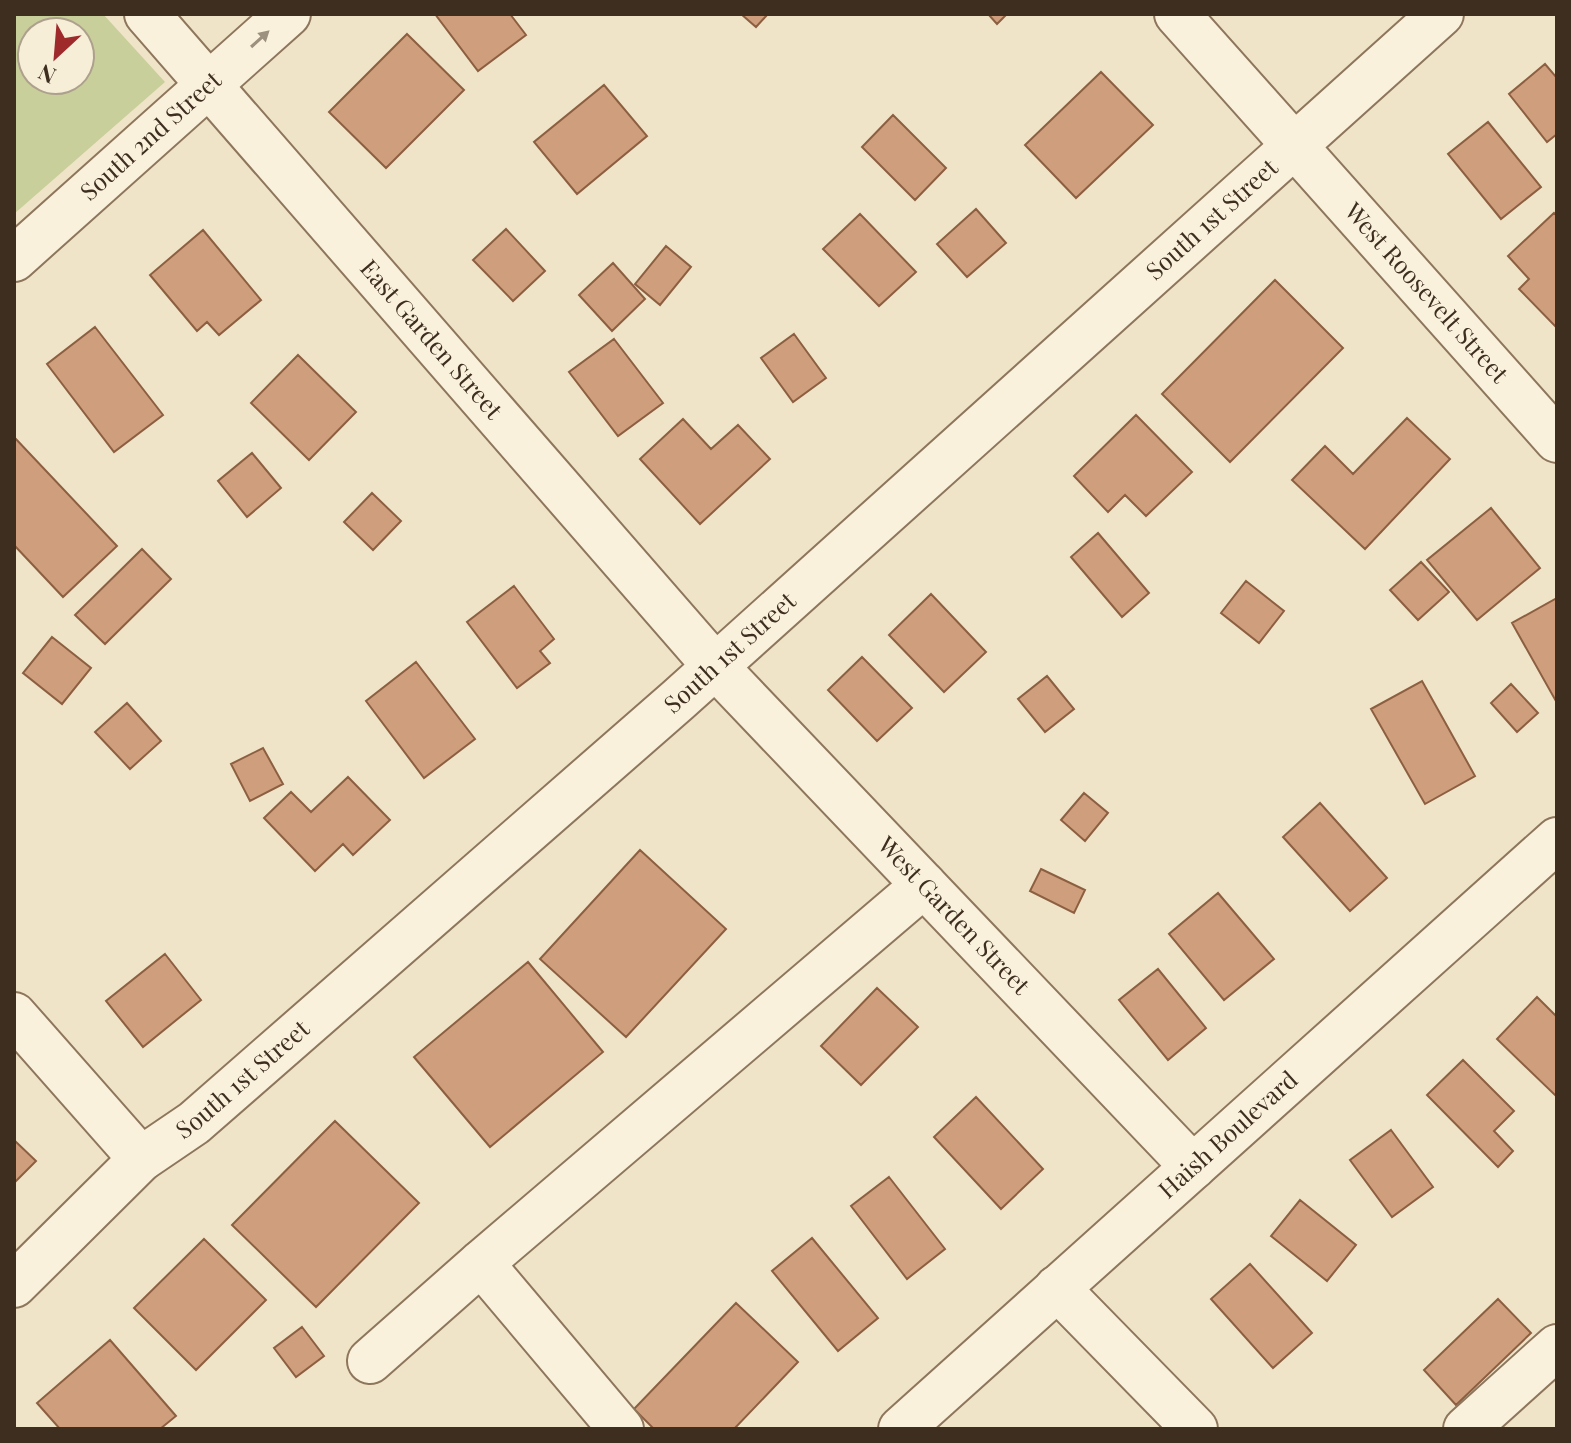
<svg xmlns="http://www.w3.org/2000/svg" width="1571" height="1443" font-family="'Playfair Display',serif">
	<rect width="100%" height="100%" fill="#f0e4c8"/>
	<path fill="#c9cf9b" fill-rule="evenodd" d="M14 14H103L165 82 14 214ZM32 32H80V80H32Z"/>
	<path fill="#cf9f7d" stroke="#8d5f41" stroke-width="2" d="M435 14H510L526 35 478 71Z
		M741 14H768L756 27Z
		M988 14H1007L997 24Z
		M407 34 464 90 386 168 329 112Z
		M1545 64 1557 78V134L1547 142 1509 94Z
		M1101 72 1153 125 1076 198 1025 145Z
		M604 85 647 136 577 194 534 142Z
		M893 115 946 168 915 200 862 147Z
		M1488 122 1541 187 1501 219 1448 154Z
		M976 209 1006 243 967 277 937 244Z
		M1554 213 1557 216V328L1519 289 1529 279 1508 256Z
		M860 214 916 272 879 306 823 249Z
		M506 229 545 271 513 301 473 260Z
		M203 230 261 300 219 335 207 322 197 331 150 275Z
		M666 246 691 267 660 305 635 284Z
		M613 263 645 299 612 331 579 295Z
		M1275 280 1343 348 1230 462 1162 394Z
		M95 327 163 415 114 452 47 364Z
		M794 334 826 378 793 402 761 358Z
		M614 339 663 403 618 436 569 372Z
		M298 355 356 412 309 460 251 403Z
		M1136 415 1192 472 1146 516 1125 495 1108 512 1074 476Z
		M1407 418 1450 459 1365 549 1292 480 1325 446 1353 474Z
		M683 419 711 449 738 425 770 459 700 524 640 459Z
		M14 437 117 546 63 597 14 545Z
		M252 453 281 488 247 517 218 481Z
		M372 493 401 521 373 550 344 522Z
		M1491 508 1540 568 1477 620 1427 560Z
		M1098 533 1149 593 1122 617 1071 557Z
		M142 549 171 579 105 644 75 615Z
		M1421 562 1449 592 1418 620 1390 590Z
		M1246 581 1284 611 1259 643 1221 613Z
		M514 586 554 639 540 651 550 663 517 688 467 622Z
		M931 594 986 652 944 692 889 635Z
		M1557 598V703L1512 623Z
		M52 637 91 668 62 704 23 673Z
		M862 657 912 708 877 741 828 690Z
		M416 662 475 739 424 778 366 701Z
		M1047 676 1074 709 1045 732 1018 699Z
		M1422 681 1475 776 1425 804 1371 709Z
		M1511 684 1538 713 1517 732 1491 703Z
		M127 703 161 741 130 769 95 732Z
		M263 748 283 784 250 801 231 764Z
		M348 777 390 820 353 855 343 844 315 871 264 818 291 792 311 812Z
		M1084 793 1108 813 1085 841 1061 820Z
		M1320 803 1387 878 1350 911 1283 837Z
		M640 850 726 929 626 1037 540 959Z
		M1041 869 1085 890 1074 913 1030 891Z
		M1218 893 1274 959 1224 1000 1169 934Z
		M165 954 201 1000 143 1047 106 1001Z
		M528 962 603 1052 490 1147 414 1057Z
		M1158 969 1206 1028 1168 1060 1119 1000Z
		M877 988 918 1027 861 1085 821 1046Z
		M1537 997 1557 1017V1097L1497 1039Z
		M1463 1060 1514 1111 1494 1131 1513 1151 1498 1167 1427 1095Z
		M976 1097 1043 1169 1001 1209 934 1137Z
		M335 1121 419 1203 316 1307 232 1225Z
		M1391 1130 1433 1187 1392 1217 1350 1160Z
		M14 1140 36 1161 14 1183Z
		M889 1177 945 1249 907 1279 851 1206Z
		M1300 1200 1356 1245 1327 1281 1271 1236Z
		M812 1238 878 1318 838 1351 772 1271Z
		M204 1239 266 1300 196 1370 134 1308Z
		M1250 1264 1312 1333 1273 1368 1211 1299Z
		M1498 1299 1531 1333 1456 1405 1424 1370Z
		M736 1303 798 1362 734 1429H654L634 1409Z
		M302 1327 324 1356 296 1377 274 1348Z
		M110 1340 176 1416 160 1429H60L37 1403Z"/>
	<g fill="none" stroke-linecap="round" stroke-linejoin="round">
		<defs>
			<g id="minor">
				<path id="s1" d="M147 14 715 666 1193 1167"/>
				<path id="s2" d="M1177 14 1557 440"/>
				<path id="s3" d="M14 259 288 14"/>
				<path d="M14 1015 141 1159"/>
				<path d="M481 1263 621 1429"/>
				<path id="s4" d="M14 1285 141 1159 194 1123 678 700 1441 14"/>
				<path d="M1057 1288 1195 1429"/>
				<path d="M370 1361 481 1263 924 885"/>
				<path id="s5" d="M901 1429 1557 840"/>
				<path d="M1466 1429 1557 1347"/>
			</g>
		</defs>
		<use href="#minor" stroke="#8d765c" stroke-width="48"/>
		<use href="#minor" stroke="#faf1dc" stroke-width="44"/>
	</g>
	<defs><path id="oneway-solid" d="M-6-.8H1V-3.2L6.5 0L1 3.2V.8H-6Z" transform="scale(2)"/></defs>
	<use fill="#9c907e" href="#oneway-solid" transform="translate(260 39) rotate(-42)"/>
	<g text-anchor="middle" stroke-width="8" stroke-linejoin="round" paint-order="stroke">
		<g font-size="24" fill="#3d2e20" stroke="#f7eed8">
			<text dy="8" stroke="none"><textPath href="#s3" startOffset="184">South 2nd Street</textPath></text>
			<text dy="8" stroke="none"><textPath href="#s4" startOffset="1604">South 1st Street</textPath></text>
			<text dy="8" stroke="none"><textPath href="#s2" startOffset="374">West Roosevelt Street</textPath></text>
			<text dy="8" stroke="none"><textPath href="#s1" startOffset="432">East Garden Street</textPath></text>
			<text dy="8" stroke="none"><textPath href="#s4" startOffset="956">South 1st Street</textPath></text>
			<text dy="8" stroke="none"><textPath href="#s1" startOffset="1210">West Garden Street</textPath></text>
			<text dy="8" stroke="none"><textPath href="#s4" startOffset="308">South 1st Street</textPath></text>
			<text dy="8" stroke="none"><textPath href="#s5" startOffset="440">Haish Boulevard</textPath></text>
		</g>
	</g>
	<rect width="1571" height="1443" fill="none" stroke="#3d2e20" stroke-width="32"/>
	<g transform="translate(56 56) rotate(206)"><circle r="38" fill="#f7eed8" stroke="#ada18e" stroke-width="2"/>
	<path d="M0-6L14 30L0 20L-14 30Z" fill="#9e2a2b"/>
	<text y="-12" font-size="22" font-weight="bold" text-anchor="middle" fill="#3d2e20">N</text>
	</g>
</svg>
